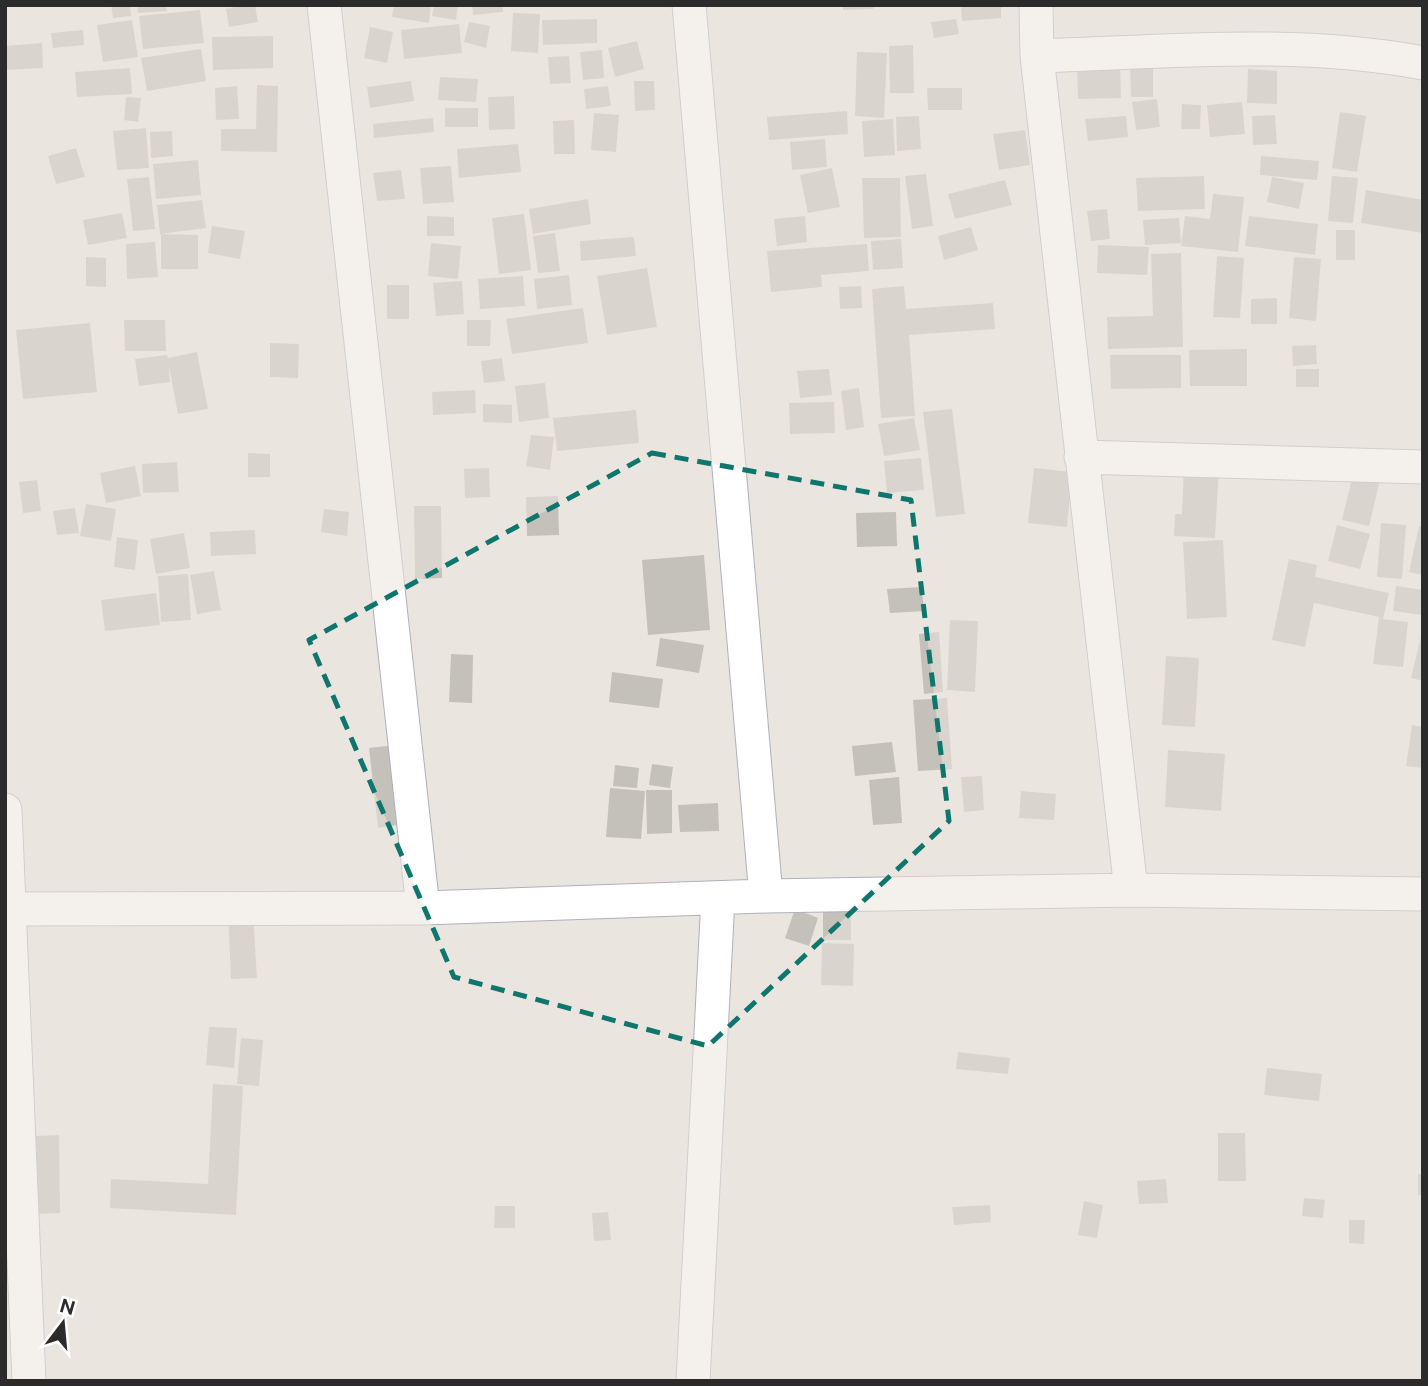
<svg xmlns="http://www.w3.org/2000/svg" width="1428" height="1386" font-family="'Public Sans',sans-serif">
	<rect width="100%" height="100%" fill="#ebe5df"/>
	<path fill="#c4c0ba" d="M111 5H130L131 16 113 18Z
		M137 5H166L167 11 138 13Z
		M243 5H255L258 22 229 27 226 9Z
		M394 5H431L429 23 392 17Z
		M434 5H458L456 20 432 16Z
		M472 5H503V12L473 15Z
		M843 5H873V9L843 10Z
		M961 5H1001V18L962 21Z
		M200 10 204 43 143 49 139 16Z
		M513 13 540 14 538 53 511 51Z
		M597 19V43L543 45 542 20Z
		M956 19 959 34 934 38 931 22Z
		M132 20 138 57 103 62 97 25Z
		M469 22 490 26 486 48 464 42Z
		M459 24 462 53 404 59 401 30Z
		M370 27 393 32 387 63 364 58Z
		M83 30 84 45 53 48 51 33Z
		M273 36V68L213 70 212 37Z
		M637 41 644 69 615 77 608 48Z
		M42 43 43 68 6 70 5 46Z
		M913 45 914 93H890L889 46Z
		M201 49 206 81 147 91 141 58Z
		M602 50 604 78 583 80 580 52Z
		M857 52 887 53 884 118 855 116Z
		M569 56 571 83 550 84 548 57Z
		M1120 63 1121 98 1078 99 1077 64Z
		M1130 63H1153V97H1131Z
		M130 68 132 94 77 97 75 72Z
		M1248 69 1277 71V104L1247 103Z
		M440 77 478 79 476 102 438 100Z
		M411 81 414 101 370 108 367 87Z
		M634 81H654L655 110 635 111Z
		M257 85 278 86 277 152 221 151V129H256Z
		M237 86 239 119 216 120 215 88Z
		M608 86 611 106 586 109 584 89Z
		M927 88H962V110H928Z
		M514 96 515 129 489 130 488 97Z
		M126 97 141 98 138 122 124 120Z
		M1157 99 1160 127 1136 130 1132 102Z
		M1242 102 1245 134 1210 137 1207 105Z
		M1182 104 1201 105 1200 129H1181Z
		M445 108H478V127H445Z
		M847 111 848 134 769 140 767 117Z
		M1340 112 1366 116 1357 172 1332 168Z
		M594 113 619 115 616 152 591 150Z
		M1275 115 1277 144 1253 145 1252 116Z
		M919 116 921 149 897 151 896 117Z
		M1126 116 1128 137 1088 141 1085 119Z
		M433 118 434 132 374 138 373 124Z
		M893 119 895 155 864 157 862 121Z
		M574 120 575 154H554L553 121Z
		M146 128 149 168 117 170 113 131Z
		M1025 130 1030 165 999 170 993 134Z
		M172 131 173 156 151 158 150 132Z
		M825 139 827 167 792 170 790 142Z
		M518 144 521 172 459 178 457 149Z
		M76 148 85 177 56 184 48 156Z
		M1261 156 1319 161 1317 180 1260 175Z
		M198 160 201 195 156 199 153 164Z
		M451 166 454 202 423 204 420 168Z
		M832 168 840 207 808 213 800 175Z
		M401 170 405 199 377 201 373 173Z
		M926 174 933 226 912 229 905 176Z
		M1204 176 1205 209 1138 211 1136 178Z
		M1332 176 1358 178 1353 223 1328 221Z
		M149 177 155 229 133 231 127 179Z
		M1272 177 1304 183 1299 209 1267 202Z
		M862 178H900L901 237 864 238Z
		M1005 180 1012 205 955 219 948 194Z
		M1366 190 1423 200V233L1361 223Z
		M1213 194 1244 197 1238 252 1181 246 1185 216 1210 219Z
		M588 199 591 224 533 234 529 209Z
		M202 200 206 228 160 234 157 205Z
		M1107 209 1110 239 1091 241 1087 211Z
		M122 213 127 238 88 245 83 220Z
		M524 214 531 270 499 274 492 218Z
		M427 216 454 217V236H427Z
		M805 216 807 242 777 246 774 219Z
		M1249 216 1318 224 1315 255 1245 246Z
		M1179 218 1181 243 1145 245 1143 220Z
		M212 226 245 231 240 259 208 253Z
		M971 227 978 250 944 260 938 236Z
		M1336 230H1355V260H1336Z
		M555 233 560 271 538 273 533 236Z
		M161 234 198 235V269H161Z
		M634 237 636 256 581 261 580 241Z
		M901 239 903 268 873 270 871 241Z
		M155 242 158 277 127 279 126 244Z
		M431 243 461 246 458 279 428 276Z
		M867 244 869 271 821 275 822 287 771 292 767 251Z
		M1098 245 1149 247 1147 275 1097 273Z
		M1181 253 1183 347 1108 349 1107 317 1153 316 1151 254Z
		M1217 256 1244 258 1240 318 1213 317Z
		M86 257 106 258V287L86 286Z
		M1294 257 1321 259 1316 321 1289 318Z
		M647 268 657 327 607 335 597 276Z
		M569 275 572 305 537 309 534 279Z
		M523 276 525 306 480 309 478 279Z
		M462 281 464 314 436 316 433 283Z
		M387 285H409V319H387Z
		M861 286 862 308 840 309 839 287Z
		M904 286 906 309 993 303 995 329 909 335 915 416 881 418 872 289Z
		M1277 298V324H1251V299Z
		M583 308 588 343 512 354 506 319Z
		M124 320H165L166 351H125Z
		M467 320H491L490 346H467Z
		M90 323 97 392 23 399 16 330Z
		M270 343 299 344 298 378 270 377Z
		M1316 345 1317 364 1293 366 1292 346Z
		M1247 349V386H1190L1189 350Z
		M197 352 208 409 178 414 169 366 170 382 139 386 135 359 167 355 168 358Z
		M1110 355H1181V388L1111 389Z
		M502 358 505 381 484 383 481 361Z
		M829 369 832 395 800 398 797 371Z
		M1296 369H1319V387H1296Z
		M545 383 549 418 519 422 515 386Z
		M859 388 864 427 846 430 841 391Z
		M475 390 476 413 433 415 432 392Z
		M834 402 835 433 790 434 789 403Z
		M483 404 512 405V423L483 422Z
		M952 409 965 514 936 517 923 412Z
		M636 410 639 443 557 451 553 418Z
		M914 418 920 450 884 456 878 424Z
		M531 435 554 437 550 470 526 466Z
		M248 453 270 454V477H248Z
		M921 458 924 490 887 493 884 461Z
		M177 462 179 492 143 493 142 464Z
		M1184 465 1219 467 1215 538 1174 536 1175 514H1182Z
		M135 466 141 496 106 503 100 473Z
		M489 468 490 497 465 498 464 469Z
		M1034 468 1072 472 1067 527 1028 523Z
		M1354 470 1381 476 1369 526 1342 520Z
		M37 480 41 511 23 513 19 482Z
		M558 496 559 535 527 536 526 497Z
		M86 504 116 509 111 541 80 536Z
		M414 506H441L442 578 415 579Z
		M75 508 79 533 57 535 53 511Z
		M324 509 349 512 347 536 321 532Z
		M896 512 897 546 857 547 856 513Z
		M1381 523 1406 525 1402 579 1377 577Z
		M1337 525 1370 534 1360 569 1328 561Z
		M1419 526 1423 527V575L1409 572Z
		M255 530 256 554 211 556 210 532Z
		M184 533 190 568 156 574 150 539Z
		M117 537 138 540 135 570 114 567Z
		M1223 540 1227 617 1187 619 1183 542Z
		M704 555 710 630 648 635 642 560Z
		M1289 559 1317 565 1315 577 1389 593 1383 619 1408 622 1403 667 1373 664 1379 617 1314 603 1305 647 1272 640Z
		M214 571 221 610 197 614 190 575Z
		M188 574 191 620 161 622 158 576Z
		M1396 586 1423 590V615L1393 611Z
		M922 587 924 611 890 613 887 589Z
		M156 593 160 625 105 631 101 600Z
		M950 620 978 621 975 692 947 690Z
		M939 632 943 692 924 694 919 634Z
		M1422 633H1423V681L1411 678Z
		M660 638 704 645 699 673 656 666Z
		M451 654 473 655 472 703 449 702Z
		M1166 656 1199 658 1195 727 1162 725Z
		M612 672 663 679 659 708 609 702Z
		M947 698 952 769 918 771 913 700Z
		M1412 725 1423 727V768L1406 766Z
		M892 742 896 772 855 776 852 746Z
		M396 745 404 824 378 828 369 748Z
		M1168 750 1225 754 1221 811 1165 807Z
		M652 764 673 767 670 788 649 785Z
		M615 765 639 768 637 788 613 786Z
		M982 776 984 810 964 812 961 777Z
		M899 777 902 823 873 825 869 780Z
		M610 788 645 791 641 839 606 837Z
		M646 790H672V833L647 834Z
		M1021 791 1056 794 1054 820 1019 818Z
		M718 803 719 831 680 832 678 805Z
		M795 909 818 918 809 946 785 938Z
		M823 910H851V940H823Z
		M253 912 257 978 231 979 228 913Z
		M822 943 854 944 853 986 821 985Z
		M209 1027 237 1028 234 1068 206 1065Z
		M241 1038 263 1040 259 1086 237 1084Z
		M958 1052 1010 1058 1008 1074 956 1069Z
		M1267 1068 1322 1074 1319 1101 1264 1095Z
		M213 1084 243 1086 236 1215 110 1208 111 1179 208 1184Z
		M1218 1133H1245L1246 1181H1218Z
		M59 1135 60 1213 37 1214 36 1136Z
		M1418 1174H1423V1195H1418Z
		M1166 1179 1168 1203 1139 1204 1137 1181Z
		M1304 1198 1325 1200 1323 1218 1302 1216Z
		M1084 1201 1103 1205 1097 1238 1078 1235Z
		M990 1205 991 1222 954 1225 952 1207Z
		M495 1206H515V1228H494Z
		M608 1212 611 1240 594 1241 592 1213Z
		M1349 1220H1365L1364 1244 1349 1243Z"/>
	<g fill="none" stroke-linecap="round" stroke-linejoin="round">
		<defs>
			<path id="street" d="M324 5 423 908
				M689 5 766 896
				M1036 5 1037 56 1131 890
				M1037 56C1165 52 1296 39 1423 63
				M1081 457 1423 467
				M5 810 29 1381
				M5 909 423 908 766 896 1131 890 1423 894
				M693 1381 718 898"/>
		</defs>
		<use href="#street" stroke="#afb1ba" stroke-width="35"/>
		<use href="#street" stroke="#fff" stroke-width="33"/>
	</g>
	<path d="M0 0H1428V1386H0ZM652 453 911 500 949 821 708 1046 454 977 309 640Z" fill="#ebe5df" fill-opacity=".55" fill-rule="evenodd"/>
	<path fill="none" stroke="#0f766e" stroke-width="5" stroke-dasharray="14 9" stroke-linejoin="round" d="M652 453 911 500 949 821 708 1046 454 977 309 640Z"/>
	<rect width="1428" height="1386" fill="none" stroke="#2b2b2b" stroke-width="14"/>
	<g transform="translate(63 1323) rotate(16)" stroke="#ffffff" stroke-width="5" paint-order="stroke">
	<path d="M0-5L12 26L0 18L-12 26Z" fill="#2b2b2b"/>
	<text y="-10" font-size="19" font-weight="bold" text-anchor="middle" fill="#2b2b2b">N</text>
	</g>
</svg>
